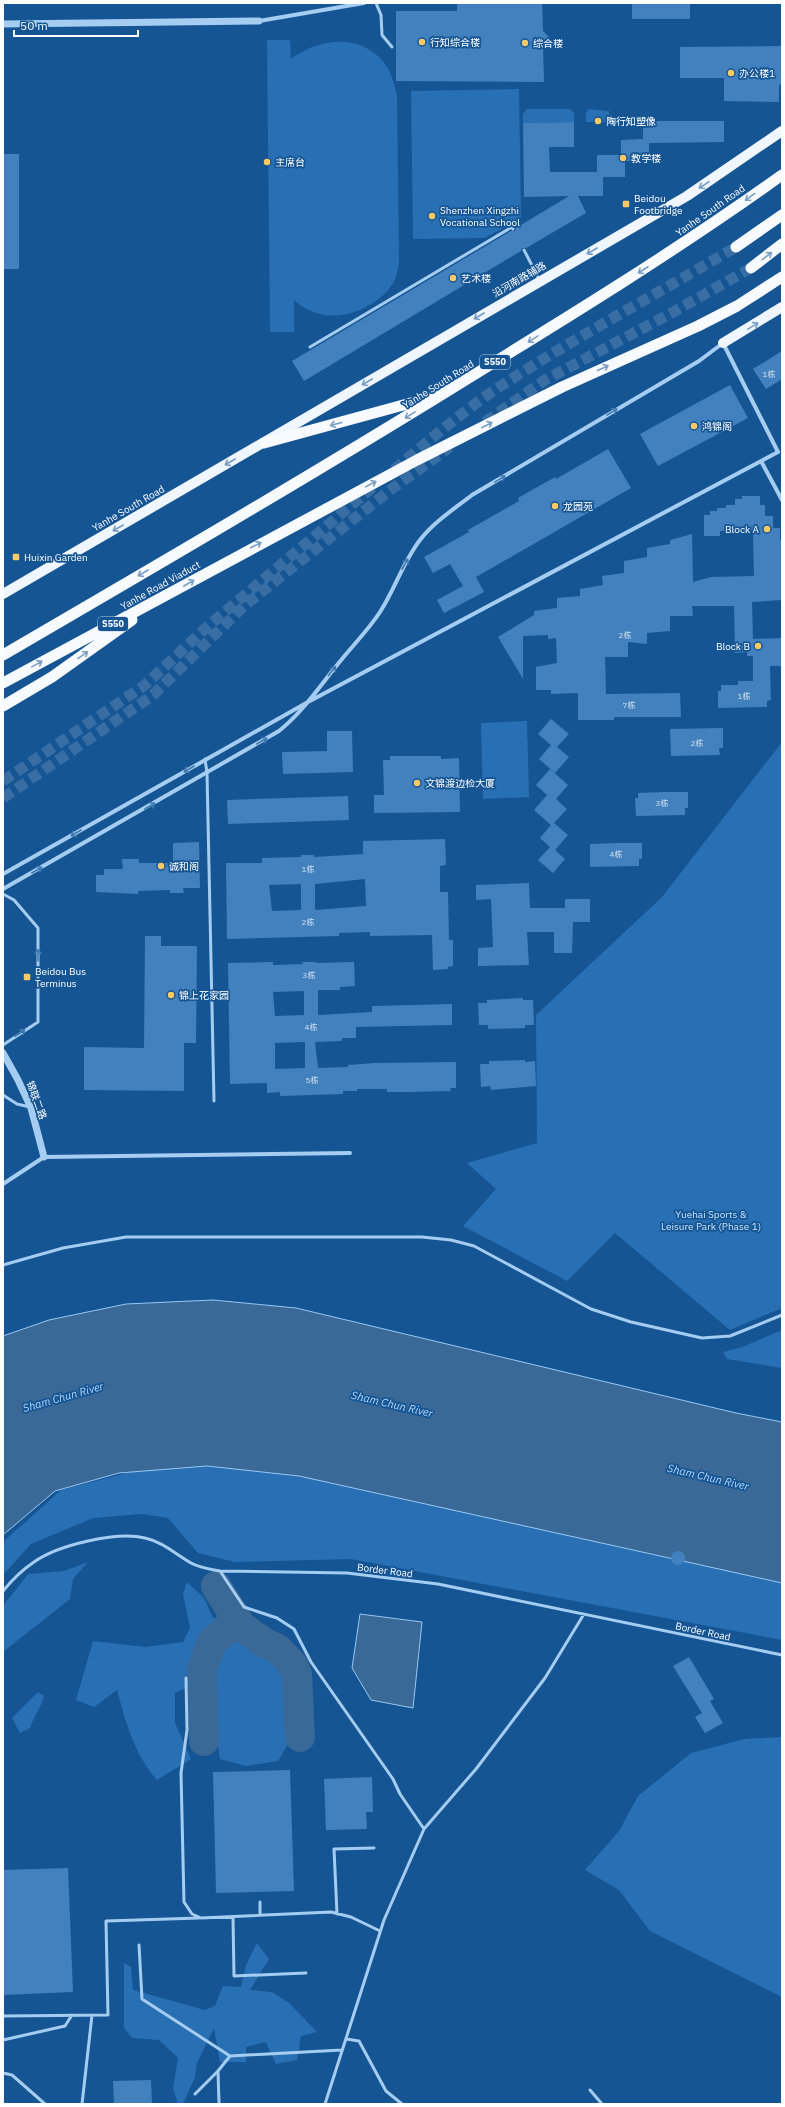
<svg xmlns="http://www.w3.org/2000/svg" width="785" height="2107" font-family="'IBM Plex Sans','Noto Sans SC',sans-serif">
	<rect width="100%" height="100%" fill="#155594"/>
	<path fill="#2870b3" d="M267 40H290L291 59C317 39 356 33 381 59 391 69 394 83 397 96L399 264C397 271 396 280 392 285 374 310 335 325 307 309 302 307 298 303 294 300V332H270Z
		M519 89 521 218 485 238 413 239 411 91Z
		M527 109H570L574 113V122L523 123V114Z
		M588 109 609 111V122H586V113Z
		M527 721 529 797 483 799 481 723Z
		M782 742V1308L730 1330 615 1233 567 1281 463 1226 496 1189 467 1163 537 1143 536 1015 662 897Z
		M782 1330V1368L727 1359 723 1352 742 1347Z
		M177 1460 284 1469 782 1571V1640L351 1559 235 1562 198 1553 168 1518 142 1514 93 1518 31 1544 3 1575V1542L61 1490Z
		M88 1562 73 1579 70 1599 3 1652V1606L28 1574 64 1571Z
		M187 1582 204 1598 213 1618 248 1620 282 1635 288 1689V1744L278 1761 246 1766 220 1759 210 1693 192 1685 175 1693V1723L191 1759 157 1780C134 1754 126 1723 117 1690L94 1707 76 1700 93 1641 145 1647 183 1642 190 1628 183 1594Z
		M38 1692 44 1696C41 1708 34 1716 30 1728L20 1733 12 1718Z
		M782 1737V1997L650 1931 619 1890 585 1870 619 1831 638 1796 691 1753 745 1739Z
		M257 1943 269 1959 250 1990 272 1992 289 2003 317 2032 301 2036 297 2060 276 2064 266 2042 246 2047V2062H220L214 2028 197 2063 195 2077 183 2104H178L173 2088 178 2058 159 2040 132 2038 124 2028V1963L131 1967 133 1990 205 2010 215 2006 223 1986 241 1987 246 1965Z"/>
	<path fill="#3b6997" stroke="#97c8f4" d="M213 1300 296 1308 736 1413 782 1422V1583L299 1476 207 1466 119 1473 55 1491 3 1535V1336L49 1320 126 1304Z
		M360 1614 422 1622 413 1708 371 1700 352 1668Z"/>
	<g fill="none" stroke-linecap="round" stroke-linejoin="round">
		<path stroke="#3b6997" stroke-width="30" d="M216 1586 241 1626 263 1642 278 1649 293 1665 297 1674 300 1737
			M204 1741 202 1668 212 1642 225 1631 235 1616"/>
	</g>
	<path fill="#4281be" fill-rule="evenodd" d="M542 3 543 31 550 38 543 44 544 82 396 81V11H457V4Z
		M632 3H690V19H632Z
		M782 46V84L779 85V102L724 101V78H680V47Z
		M643 121H724V142L649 143V161H625V177H603V196H578L586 213 526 248H522L521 251 304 381 292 361 511 231H515L516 228 569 196 524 197 523 123 574 122V147H549L550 172H597V155H621V140L643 139Z
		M3 154H19V269H3Z
		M782 351V379L766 389 753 369Z
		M730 385 748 418 658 466 640 434Z
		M608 449 631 488 476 577 484 592 444 613 437 600 463 586 450 564 433 573 424 557 469 532 468 530 519 501 518 498 555 477 556 479Z
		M742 496H760V505H765V516H773V528H780V540H782V600L752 602 753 639 782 638V666H770L771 700 767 701V707L718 708V691H721V685H738V681H753V656H747V652L735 653 734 606H692L693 616H670V631L647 633V644L628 642V657H605L606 694 680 693 681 717H614V720H578V693L551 694V690H536V667L557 663 556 638 548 639V635L523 636V679L498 637 534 615V611L557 608V598L580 596V589L603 585 602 576 624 573V561L647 557V548L670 544V540L692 534 693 582 711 577 754 576 753 530 720 531V536H704V515H710V511H717V508H726V505H735V499H742Z
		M551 719 569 734 557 747 569 757 555 773 539 759 551 745 538 734Z
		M723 728V748H719L720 755 671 756 670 729Z
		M327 731H352L353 772 283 774 282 752 327 751Z
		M390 756H441V759L459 758 460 812 374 813V795H384L383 760H390Z
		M550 769 568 785 556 799 567 809 554 823 568 835 555 850 565 859 553 873 538 860 550 847 540 838 551 825 534 810 547 795 536 785Z
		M663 792H688V808H685V815L636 816 635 798H638V793Z
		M348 796 349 820 228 824 227 800Z
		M445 839 446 865 440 866V892H448L449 940H453V966L448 967V969L433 970 432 935 370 936V932L339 933V936L227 939 226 863H262V858L301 857V855H314V857L363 854V841ZM365 879 366 906 315 910V884ZM301 884V910L272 911 269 885Z
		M199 842 200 888H183L184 893H170V890L138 891V894L96 892V875H104V869H123L122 859H139V863H173V843Z
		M617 843H642V859H639V866L590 867V844Z
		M529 883 530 908H565V899H590V922H573L572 953H554V932H527L529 965 478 966V948L493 947 491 899 476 900V885Z
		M145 936H161V946H197L196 1043H184V1091L84 1090V1047L144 1048Z
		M273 962V965L303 964 302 962H316V963L354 962 355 986 340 987V990H318V1015L372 1012V1006L452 1004V1025L356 1027V1038H342V1041L315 1042 318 1068 348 1067V1065L374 1063 456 1062V1088H450L451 1091 408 1092H387V1089H357V1091H343V1094L280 1096V1092L267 1093V1083L230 1084 228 963ZM304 991V1015L275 1016 273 992ZM305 1042V1068L275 1069V1043Z
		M523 998V1000H533L534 1025H525V1028L488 1029V1025H479L478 1003H487V1000Z
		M525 1060V1062L535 1061 536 1086 491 1090 490 1086 481 1087 480 1064H489V1061Z
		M671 1558a7 7 0 1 1 14 0a7 7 0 1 1-14 0Z
		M689 1657 714 1699 710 1701 723 1723 705 1733 695 1717 702 1713 673 1666Z
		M290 1770 294 1891 216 1893 213 1772Z
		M372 1777 373 1812H366L367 1829 326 1830 324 1779Z
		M68 1868 73 1992 4 1995 3 1870Z
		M151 2080 152 2104H114L113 2081Z"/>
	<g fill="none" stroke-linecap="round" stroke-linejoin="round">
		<path stroke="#386ea4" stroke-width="11" stroke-dasharray="11 5.5" stroke-linecap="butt" d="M485 422 545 380 668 315 751 268
			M394 470C428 441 462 412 499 387 576 337 657 294 736 247
			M3 781 145 685 207 627 374 486
			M3 798 153 695 245 605 393 488 450 447"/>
		<path stroke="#a5ccf1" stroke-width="3" d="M376 3 381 15 382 35 392 47
			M524 250 539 279
			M310 347 512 227 513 229
			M205 759 207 773 214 1101
			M3 894 14 900 38 928V1022L3 1045
			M3 1095 17 1104 30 1107
			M3 1265 63 1248 126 1237H422L451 1240 474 1246 591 1309 631 1322 702 1338 730 1336 782 1315
			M220 1571 244 1607 277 1618 294 1629 311 1662 393 1779 400 1794 424 1829 384 1920 325 2104
			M3 1591C12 1580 22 1570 34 1562 58 1545 117 1531 145 1538 163 1542 175 1554 191 1563 200 1568 209 1569 220 1571L347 1573 438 1584 782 1655
			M186 1678 187 1730 181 1773 184 1902 192 1914 201 1918 331 1912 351 1917 380 1931
			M424 1829 476 1769 545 1678 584 1614
			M260 1902V1915
			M337 1914 334 1849 374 1848
			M233 1917 234 1976 306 1973
			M139 1945 142 1999 230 2056 342 2050
			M3 2016 108 2015 106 1921 199 1918
			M346 2039 359 2041 386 2091 402 2104
			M3 2040 65 2026 72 2015
			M3 2073 12 2075 45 2104
			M590 2090 602 2104
			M195 2094 218 2071
			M219 2103 218 2071 230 2056
			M82 2104 92 2015"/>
		<path stroke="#a5ccf1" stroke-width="4" d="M259 21 364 3
			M761 461 782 500
			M3 874 308 702 778 452 723 343 699 361 472 495C454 509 434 522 420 540 403 562 395 589 380 612 369 629 355 643 342 659 321 684 304 711 279 731L3 889
			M3 1184 44 1157 350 1153"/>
		<path stroke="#a5ccf1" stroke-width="7" d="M3 24 259 21
			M3 1053 18 1080 31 1108 44 1157"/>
		<path stroke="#eff6ff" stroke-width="10" d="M723 343 782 307
			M3 594 687 196 782 131"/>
		<path stroke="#f7faff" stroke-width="11" d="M736 247 782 215
			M751 268 782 244
			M264 443 429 398
			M3 655C154 567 305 479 454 387 565 319 676 251 782 175
			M3 683 417 460 562 387 698 326 737 306 782 277
			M3 706 52 677 132 620"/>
	</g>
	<defs><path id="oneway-shaft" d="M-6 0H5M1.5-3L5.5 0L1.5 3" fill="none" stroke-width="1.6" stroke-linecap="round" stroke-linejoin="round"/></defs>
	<g stroke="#779dc4">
		<use href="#oneway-shaft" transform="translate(704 185) rotate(146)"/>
		<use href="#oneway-shaft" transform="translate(592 251) rotate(150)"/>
		<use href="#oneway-shaft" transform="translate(479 316) rotate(150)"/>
		<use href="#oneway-shaft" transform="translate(753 326) rotate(-31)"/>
		<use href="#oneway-shaft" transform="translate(367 382) rotate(150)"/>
		<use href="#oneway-shaft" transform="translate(230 462) rotate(150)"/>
		<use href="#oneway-shaft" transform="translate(118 528) rotate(150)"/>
	</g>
	<g stroke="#7b9fc4">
		<use href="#oneway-shaft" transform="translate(750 197) rotate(144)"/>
		<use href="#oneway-shaft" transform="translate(767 256) rotate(-38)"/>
		<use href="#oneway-shaft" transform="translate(643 270) rotate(147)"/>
		<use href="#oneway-shaft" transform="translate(533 339) rotate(148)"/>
		<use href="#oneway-shaft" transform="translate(603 368) rotate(-24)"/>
		<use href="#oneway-shaft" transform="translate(410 415) rotate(148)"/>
		<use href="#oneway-shaft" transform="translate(336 424) rotate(165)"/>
		<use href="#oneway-shaft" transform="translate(487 425) rotate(-27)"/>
		<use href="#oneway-shaft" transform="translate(371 484) rotate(-28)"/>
		<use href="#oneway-shaft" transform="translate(256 545) rotate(-28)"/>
		<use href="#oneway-shaft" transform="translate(143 573) rotate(150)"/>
		<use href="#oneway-shaft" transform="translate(189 583) rotate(-30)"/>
		<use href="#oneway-shaft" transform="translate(83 655) rotate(-35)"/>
		<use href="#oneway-shaft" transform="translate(37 664) rotate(-29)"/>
	</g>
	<g stroke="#4079b0">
		<use href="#oneway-shaft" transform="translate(612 412) rotate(-31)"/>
		<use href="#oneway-shaft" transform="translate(500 479) rotate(-31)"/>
		<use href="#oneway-shaft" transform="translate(405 564) rotate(-61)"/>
		<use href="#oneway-shaft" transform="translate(332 671) rotate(-52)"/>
		<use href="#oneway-shaft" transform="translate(262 741) rotate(-30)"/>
		<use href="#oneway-shaft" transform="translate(189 769) rotate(150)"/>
		<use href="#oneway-shaft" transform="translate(150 806) rotate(-30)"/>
		<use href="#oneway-shaft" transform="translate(76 833) rotate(150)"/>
		<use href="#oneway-shaft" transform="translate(37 870) rotate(-30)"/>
		<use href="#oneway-shaft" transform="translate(38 955) rotate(-90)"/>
		<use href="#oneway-shaft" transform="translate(20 1033) rotate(-33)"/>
	</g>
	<g fill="#ffc965" stroke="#155594" stroke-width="1.5">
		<circle cx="422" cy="42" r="4"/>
		<circle cx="525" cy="43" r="4"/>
		<circle cx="731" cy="73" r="4"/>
		<circle cx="598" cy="121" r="4"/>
		<circle cx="623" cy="158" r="4"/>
		<circle cx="267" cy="162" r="4"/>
		<rect x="622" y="200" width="8" height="8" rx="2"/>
		<circle cx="432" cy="216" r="4"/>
		<circle cx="453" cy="278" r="4"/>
		<circle cx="694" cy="426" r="4"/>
		<circle cx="555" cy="506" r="4"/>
		<circle cx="767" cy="529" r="4"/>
		<rect x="12" y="553" width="8" height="8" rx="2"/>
		<circle cx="758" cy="646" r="4"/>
		<circle cx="417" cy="783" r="4"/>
		<circle cx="161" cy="866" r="4"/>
		<rect x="23" y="973" width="8" height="8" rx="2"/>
		<circle cx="171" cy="995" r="4"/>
	</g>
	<g text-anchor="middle" stroke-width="3.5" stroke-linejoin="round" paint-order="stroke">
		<g font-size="8" fill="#d0e0ef">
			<text x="769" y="377">1栋</text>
			<text x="625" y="638">2栋</text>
			<text x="744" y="699">1栋</text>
			<text x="629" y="708">7栋</text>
			<text x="697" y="746">2栋</text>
			<text x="662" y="806">3栋</text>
			<text x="616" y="857">4栋</text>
			<text x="308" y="872">1栋</text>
			<text x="308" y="925">2栋</text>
			<text x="309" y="978">3栋</text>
			<text x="311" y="1030">4栋</text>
			<text x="312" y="1083">5栋</text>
		</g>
		<g fill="#155594" stroke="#b9ccdf" stroke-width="1">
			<rect x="480" y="355" width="30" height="14" rx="3"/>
			<rect x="98" y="617" width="30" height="14" rx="3"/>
		</g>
		<g font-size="9" font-weight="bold" fill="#fff">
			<text x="495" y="365">S550</text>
			<text x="113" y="627">S550</text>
		</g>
		<g font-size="10" fill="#fff" stroke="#155594" text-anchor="start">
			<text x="430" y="46">行知综合楼</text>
			<text x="533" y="47">综合楼</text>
			<text x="739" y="77">办公楼1</text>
			<text x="606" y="125">陶行知塑像</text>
			<text x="631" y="162">教学楼</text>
			<text x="275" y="166">主席台</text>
			<text x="634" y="202">Beidou<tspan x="634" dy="12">Footbridge</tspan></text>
			<text x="440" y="214">Shenzhen Xingzhi<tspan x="440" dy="12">Vocational School</tspan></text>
			<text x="461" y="282">艺术楼</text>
			<text x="702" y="430">鸿锦阁</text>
			<text x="563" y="510">龙园苑</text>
			<text x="759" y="533" text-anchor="end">Block A</text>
			<text x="24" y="561">Huixin Garden</text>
			<text x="750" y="650" text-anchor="end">Block B</text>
			<text x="425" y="787">文锦渡边检大厦</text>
			<text x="169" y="870">诚和阁</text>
			<text x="35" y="975">Beidou Bus<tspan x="35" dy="12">Terminus</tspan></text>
			<text x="179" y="999">锦上花家园</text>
		</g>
		<g font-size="10" fill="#fff" stroke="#155594">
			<text transform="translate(710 210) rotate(-35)" y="4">Yanhe South Road</text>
			<text transform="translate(519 279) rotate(-30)" y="4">沿河南路辅路</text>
			<text transform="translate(438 384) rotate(-32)" y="4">Yanhe South Road</text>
			<text transform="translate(128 508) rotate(-30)" y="4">Yanhe South Road</text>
			<text transform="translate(160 585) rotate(-29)" y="4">Yanhe Road Viaduct</text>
			<text transform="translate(37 1100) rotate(70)" y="4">锦联二路</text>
			<text transform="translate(385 1570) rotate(7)" y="4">Border Road</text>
			<text transform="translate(703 1631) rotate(12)" y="4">Border Road</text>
		</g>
		<g font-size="10" fill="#cce5fc" stroke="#155594">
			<text x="711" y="1218">Yuehai Sports &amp;<tspan x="711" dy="12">Leisure Park (Phase 1)</tspan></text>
		</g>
		<g font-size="11" font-style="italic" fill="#b1d6f8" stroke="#155594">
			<text transform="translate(63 1397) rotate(-16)" y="4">Sham Chun River</text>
			<text transform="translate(392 1404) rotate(13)" y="4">Sham Chun River</text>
			<text transform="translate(708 1477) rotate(13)" y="4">Sham Chun River</text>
		</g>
	</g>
	<rect width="785" height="2107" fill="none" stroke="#ffffff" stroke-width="8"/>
	<path d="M14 30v6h124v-6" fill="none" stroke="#ffffff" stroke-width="2"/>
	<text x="20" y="30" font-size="12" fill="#ffffff" stroke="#155594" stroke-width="3" paint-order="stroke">50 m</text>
</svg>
